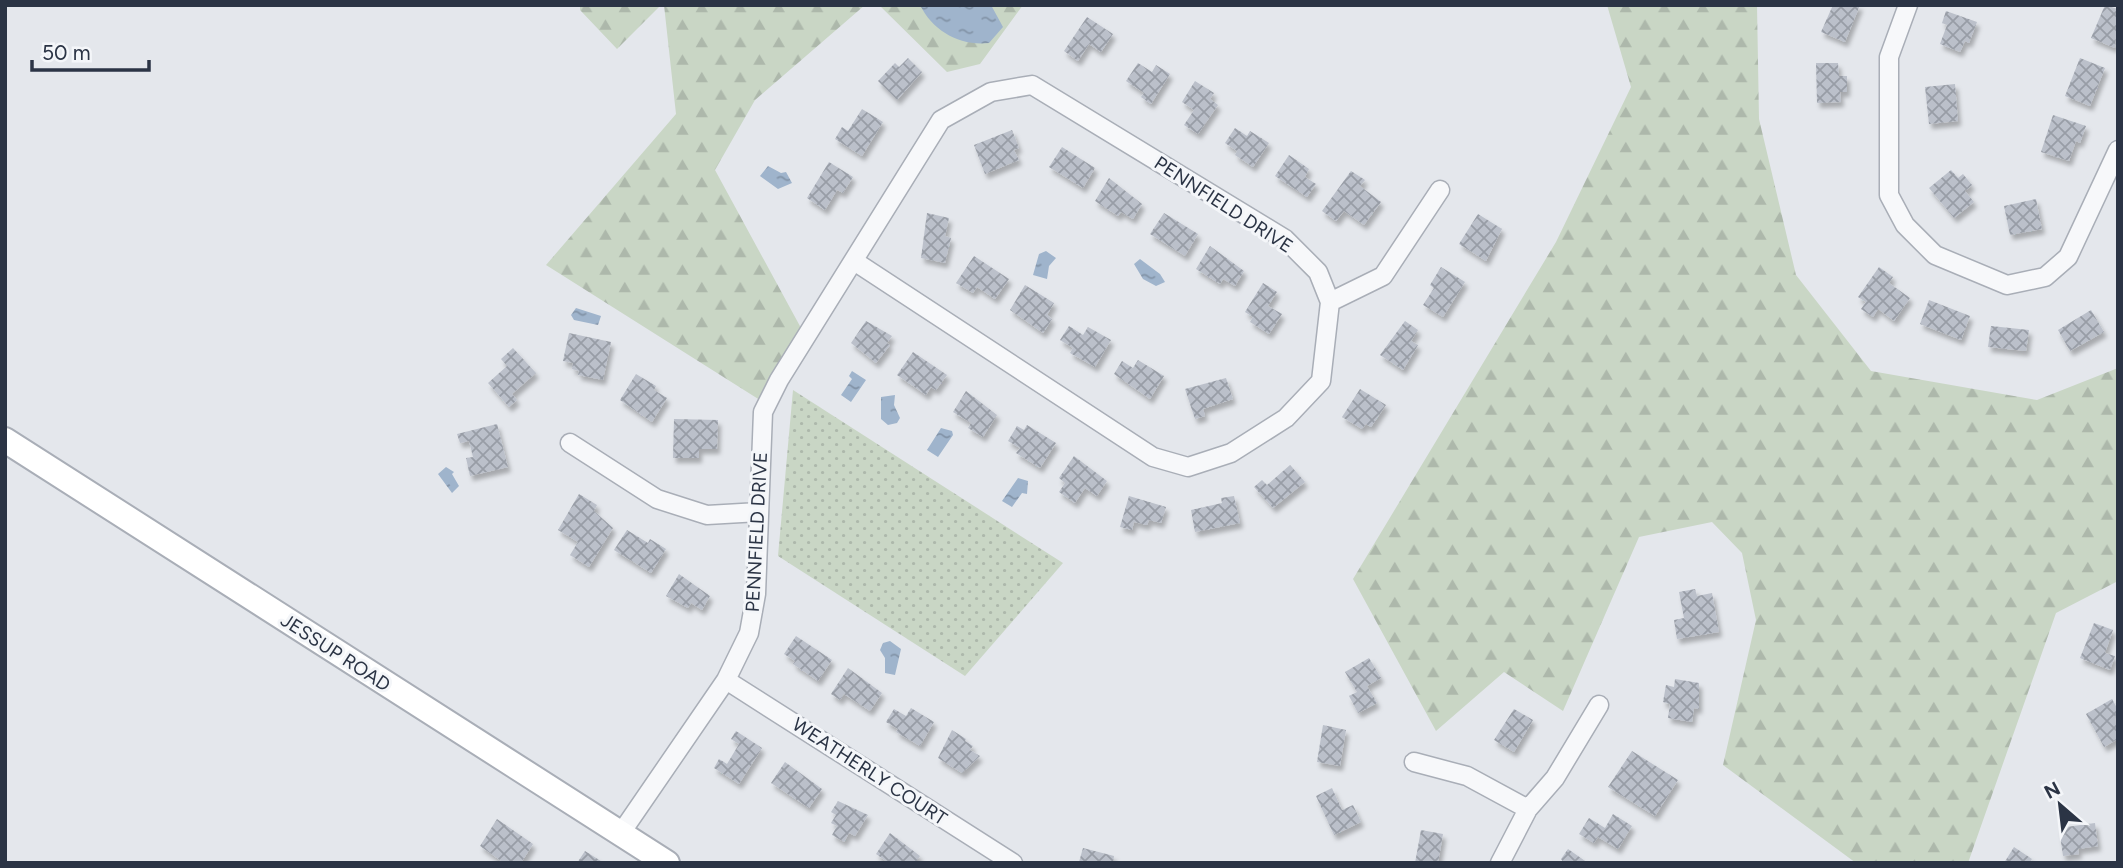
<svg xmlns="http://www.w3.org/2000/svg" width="2123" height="868" font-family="Figtree,sans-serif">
	<defs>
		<pattern id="grass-dots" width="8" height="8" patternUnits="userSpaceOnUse" patternTransform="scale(1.75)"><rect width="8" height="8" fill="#c9d6c5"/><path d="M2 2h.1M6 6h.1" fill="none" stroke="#adb8ab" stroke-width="1.8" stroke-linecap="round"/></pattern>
		<pattern id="forest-firs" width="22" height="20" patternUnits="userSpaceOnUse" patternTransform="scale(1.75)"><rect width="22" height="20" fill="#c9d6c5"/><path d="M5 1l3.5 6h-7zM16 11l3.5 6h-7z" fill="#adb8ab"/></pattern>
		<pattern id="water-ripples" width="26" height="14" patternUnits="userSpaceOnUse" patternTransform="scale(1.75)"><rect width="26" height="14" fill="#9fb4cc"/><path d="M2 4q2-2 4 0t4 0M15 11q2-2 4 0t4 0" fill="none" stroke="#8293a7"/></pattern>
		<pattern id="building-cross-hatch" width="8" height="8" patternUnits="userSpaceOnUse" patternTransform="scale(1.75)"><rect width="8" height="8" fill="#bbc0ca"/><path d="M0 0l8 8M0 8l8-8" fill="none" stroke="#989da6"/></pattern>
		<filter id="shadow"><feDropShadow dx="3" dy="5" stdDeviation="2" flood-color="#0004"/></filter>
	</defs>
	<rect width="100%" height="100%" fill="#e4e7ec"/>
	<path fill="url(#grass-dots)" d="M793 390 1063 563 965 676 778 556Z"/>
	<path fill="url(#forest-firs)" d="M580 5H661L617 49 580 10Z
		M664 5H865L755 100 715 170 801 328 778 365 763 402 546 265 676 114Z
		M879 5H1023L980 64 947 72Z
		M1607 5H1757L1759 119 1796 275 1871 371 2037 400 2118 368V581L2056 613 1968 863H1856L1723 765 1756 620 1742 553 1712 522 1639 537 1563 711 1504 672 1436 731 1353 579 1556 242 1631 87Z"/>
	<path fill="url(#water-ripples)" d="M920 5H991L1003 27 989 43C959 46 933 31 920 5Z
		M768 166 781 173 786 172 792 183 778 189 760 176Z
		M1046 251 1056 258 1049 266 1047 279 1033 275 1039 254Z
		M1140 259 1160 274 1165 282 1156 286 1143 279 1134 264Z
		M576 308 601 316 598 325 574 320 571 315Z
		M852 371 866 380 851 402 841 395 852 379 849 376Z
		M895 395 894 405 900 418 897 423 888 425 881 419V397Z
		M941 428 952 431 953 435 938 457 927 450Z
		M446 467 454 472 452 474 459 486 452 493 438 474Z
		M1018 478 1028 481 1027 494 1022 493 1012 507 1002 501Z
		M890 641 901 649 895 675 885 673V658L880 650 883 643Z"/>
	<path fill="url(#building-cross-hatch)" filter="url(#shadow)" d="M1833 5H1860L1845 42 1821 32Z
		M2105 5 2118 9 2115 48 2091 38Z
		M1946 11 1977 22 1969 43 1965 41 1960 52 1940 44 1947 25 1942 23Z
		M1087 17 1113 34 1101 52 1089 44 1078 61 1064 51Z
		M908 58 922 72 897 100 878 81 895 63 899 67Z
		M2080 58 2105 68 2090 106 2065 96Z
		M1138 63 1152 72 1156 65 1170 74 1151 104 1141 97 1144 93 1126 81Z
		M1816 63H1838L1839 76H1847V92H1840L1841 102 1817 103Z
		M1195 81 1214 93 1210 99 1218 105 1198 134 1184 125 1194 110 1182 102Z
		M1955 84 1958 121 1929 124 1925 87Z
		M862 109 883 122 862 156 835 139 842 127 848 131Z
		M2053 115 2086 126 2080 143 2076 141 2069 161 2041 152Z
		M1235 128 1247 136 1250 131 1269 143 1253 167 1235 155 1237 151 1225 143Z
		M1012 130 1019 148 1014 150 1019 160 985 174 974 145Z
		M1062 147 1095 168 1083 188 1049 167Z
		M1289 155 1309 169 1305 177 1316 184 1307 197 1275 176Z
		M829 162 853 177 843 193 837 190 825 210 807 198Z
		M1951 170 1958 178 1963 174 1972 185 1965 191 1974 202 1954 218 1929 188Z
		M1351 171 1365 180 1360 186 1381 202 1364 225 1344 211 1336 221 1322 211Z
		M1109 178 1142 204 1133 219 1121 212 1118 216 1095 201Z
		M2036 199 2042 229 2010 235 2004 206Z
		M927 213 949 218 945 236 951 238 945 263 921 258Z
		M1164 213 1198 234 1185 256 1150 234Z
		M1478 214 1502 229 1486 261 1459 244Z
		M1210 246 1244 271 1235 286 1223 279 1220 284 1196 269Z
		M974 256 1009 279 995 299 977 287 973 293 956 283Z
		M1441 267 1465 282 1443 317 1423 305 1434 288 1430 285Z
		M1879 267 1893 277 1889 283 1910 298 1894 321 1878 309 1873 317 1861 309 1866 302 1858 297Z
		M1263 283 1277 292 1268 306 1282 314 1269 334 1250 322 1253 317 1245 312Z
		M1025 285 1054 303 1047 315 1052 319 1043 333 1010 310Z
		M1929 300 1970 316 1961 340 1920 324Z
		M2091 310 2104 332 2070 351 2058 330Z
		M866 321 892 336 887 343 890 345 876 363 851 343Z
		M1405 321 1418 330 1411 341 1418 345 1403 370 1380 355Z
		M1069 326 1083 335 1088 327 1111 340 1095 367 1070 353 1073 348 1060 340Z
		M1991 326 2029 330 2026 351 1988 347Z
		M569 333 611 342 603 380 578 375 579 371 572 369 573 363 563 361Z
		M513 348 536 373 512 394 517 400 509 407 488 383 507 366 501 359Z
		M913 352 947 375 936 390 931 387 926 395 897 375Z
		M1138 360 1164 376 1150 399 1114 374 1122 361 1133 368Z
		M636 374 656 386 654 390 667 398 652 422 620 400Z
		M1226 378 1233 399 1203 409 1205 416 1195 419 1185 389Z
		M1360 389 1386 405 1371 427 1366 424 1362 429 1342 417Z
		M966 391 997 415 983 437 968 428 971 423 953 412Z
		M674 419 718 420 717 449H699V458H673Z
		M497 424 508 467 470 476 466 458 473 457 469 441 460 443 457 434Z
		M1027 425 1056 443 1040 468 1016 453 1020 448 1008 441 1017 426 1024 430Z
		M1074 456 1107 481 1097 496 1085 488 1075 503 1059 492 1065 483 1059 478Z
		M1290 465 1305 482 1273 508 1254 487 1262 480 1267 485Z
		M579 494 597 505 594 511 613 528 589 567 570 555 578 542 558 530Z
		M1129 496 1166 507 1161 523 1149 520 1147 525 1134 522 1132 530 1120 527Z
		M1234 496 1240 523 1195 532 1191 510 1222 503 1221 498Z
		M627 530 648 543 650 539 666 549 651 573 614 550Z
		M679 574 710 596 702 610 691 603 688 608 666 596Z
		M1695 589 1697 596 1712 593 1719 632 1677 639 1674 620 1684 618 1679 592Z
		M2094 623 2113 630 2105 653 2115 656 2110 670 2080 658Z
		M796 636 832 660 818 681 793 664 795 661 784 654Z
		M1369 658 1381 678 1367 686 1377 703 1358 713 1349 696 1357 692 1345 672Z
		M848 668 882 693 870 711 844 694 840 700 831 694Z
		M1675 679 1699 683V709L1694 708 1692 722 1668 718 1670 704 1663 702 1666 685 1674 687Z
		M2112 699 2118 710 2115 717 2118 739 2104 747 2086 714Z
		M911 708 934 722 920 746 896 732 898 729 886 722 894 709 906 716Z
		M1514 709 1533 720 1514 752 1494 740Z
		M1323 725 1346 730 1340 766 1317 762Z
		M952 730 966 739 965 741 973 746 970 750 980 756 962 773 938 758Z
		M736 731 762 748 739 784 714 768 719 759 727 764 739 744 731 739Z
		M1632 751 1678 780 1655 816 1608 787Z
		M785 762 822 789 809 808 771 783Z
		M1332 788 1342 810 1353 805 1361 822 1334 835 1316 796Z
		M838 801 868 815 855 836 849 833 844 842 832 835 837 826 831 823 836 815 831 812Z
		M1613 814 1632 826 1618 849 1598 837 1594 843 1579 834 1589 818 1605 828Z
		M497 819 533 844 521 863H504L480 846Z
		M2095 823 2098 846 2078 849 2079 854 2063 856 2059 828Z
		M1421 830 1443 834 1438 863H1415Z
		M890 833 920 856 915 863H889L876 854Z
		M2014 847 2032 859 2029 863H2004Z
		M1083 848 1114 856 1113 863 1079 862Z
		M1568 849 1588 863H1564L1561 859Z
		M585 851 604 863H577Z"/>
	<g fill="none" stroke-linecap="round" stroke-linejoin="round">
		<defs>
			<path id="street" d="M1908 5 1889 57V195L1905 225 1935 255 2007 285 2045 277 2068 257 2118 150
				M1330 302 1383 276 1440 190
				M570 443 657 499 707 515 759 512
				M726 680 1013 863
				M1414 762 1467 776 1528 809
				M621 833 726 680 749 633 756 594 763 412 779 380 941 120 991 92 1032 85 1285 239 1318 272 1330 302 1321 381 1286 418 1231 453 1188 467 1153 457 854 261
				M1500 863 1528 809 1555 778 1599 705"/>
			<path id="secondary" d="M5 440 667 863"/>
		</defs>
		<use href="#street" stroke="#a9aeb7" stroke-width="21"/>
		<use href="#secondary" stroke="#a9aeb7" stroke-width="28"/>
		<use href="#street" stroke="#f7f8fa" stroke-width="18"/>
		<use href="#secondary" stroke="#fff" stroke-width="24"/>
	</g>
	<g text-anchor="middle" stroke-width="6" stroke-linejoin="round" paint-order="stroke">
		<g font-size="19" fill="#2b3445" stroke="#f4f6f9">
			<text transform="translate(1224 204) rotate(33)" y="7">PENNFIELD DRIVE</text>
			<text transform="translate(756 532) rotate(-87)" y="7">PENNFIELD DRIVE</text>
			<text transform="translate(336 652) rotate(33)" y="7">JESSUP ROAD</text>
			<text transform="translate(870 771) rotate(33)" y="7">WEATHERLY COURT</text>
		</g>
	</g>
	<rect width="2123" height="868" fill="none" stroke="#2b3445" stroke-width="14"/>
	<g transform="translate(2060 805) rotate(332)" stroke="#f4f6f9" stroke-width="5" paint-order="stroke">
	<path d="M0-5L12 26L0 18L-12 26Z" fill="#2b3445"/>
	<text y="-10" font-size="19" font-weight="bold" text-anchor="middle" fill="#2b3445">N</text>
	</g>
	<path d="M32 60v10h117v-10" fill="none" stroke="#2b3445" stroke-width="3.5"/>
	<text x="42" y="60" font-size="21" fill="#2b3445" stroke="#f4f6f9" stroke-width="5" paint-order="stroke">50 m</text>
</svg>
